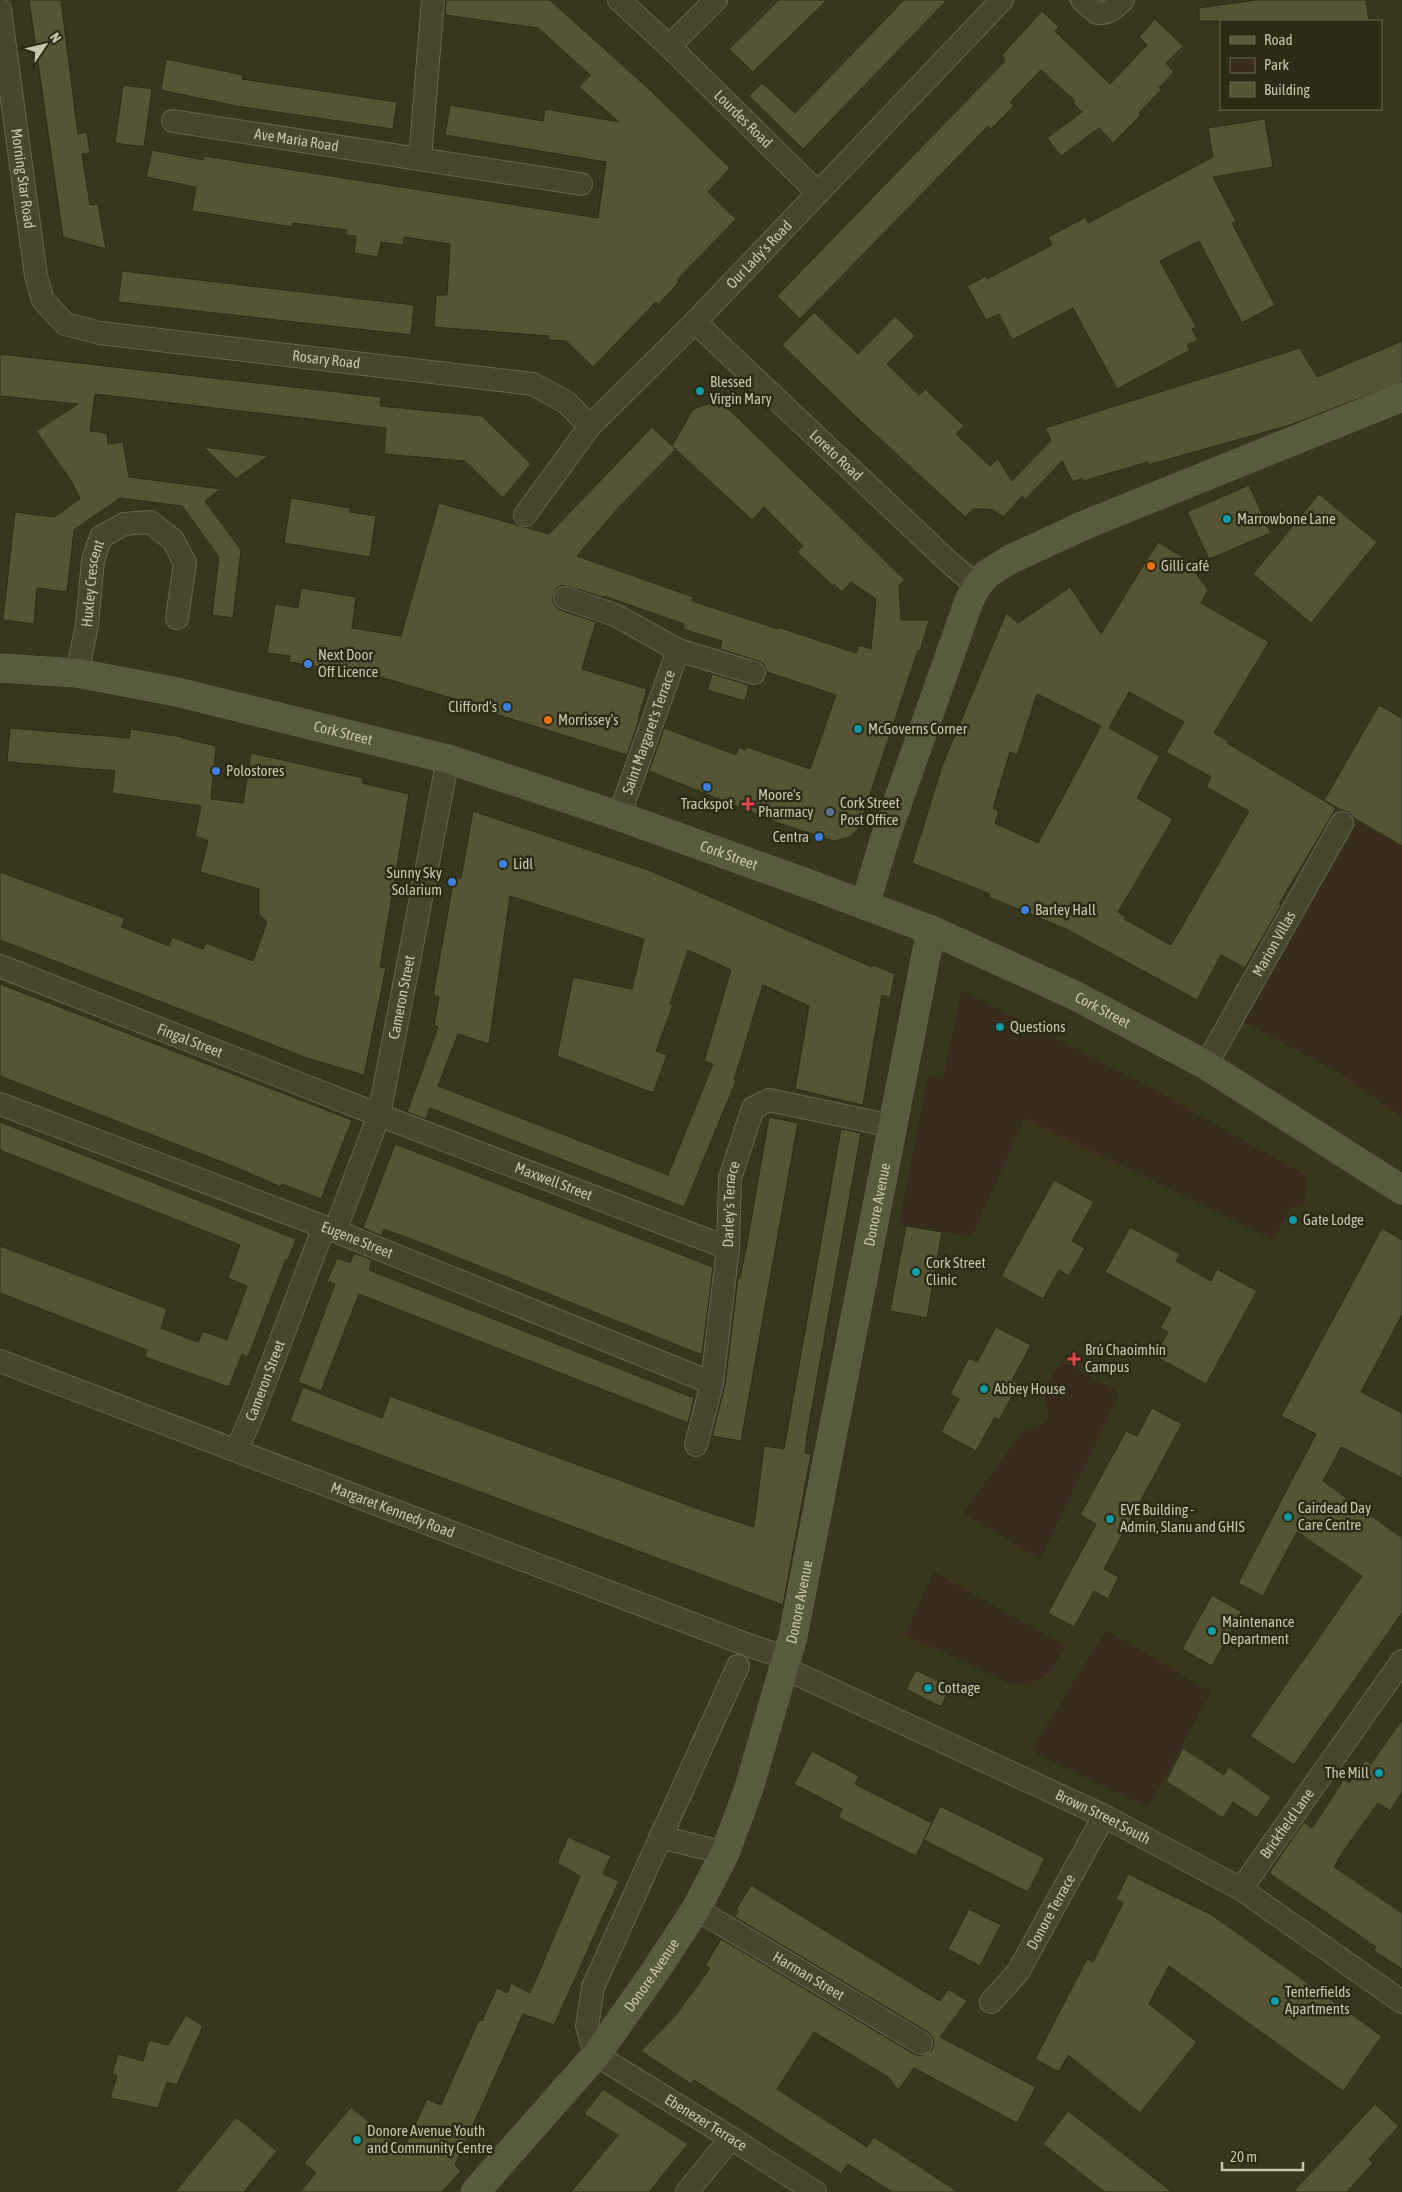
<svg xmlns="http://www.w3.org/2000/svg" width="1402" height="2192" font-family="'Asap Condensed',sans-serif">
	<rect width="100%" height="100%" fill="#37371d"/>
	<path fill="#382c1f" d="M1358 822 1402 848V1117L1339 1073 1242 1021Z
		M962 990 1148 1086 1307 1176 1304 1204 1290 1208 1273 1240 1025 1118 972 1236 899 1225 928 1076 943 1078Z
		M1062 1361 1120 1393 1040 1559 963 1513 1023 1431 1044 1424 1049 1417C1042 1389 1045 1383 1062 1361Z
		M934 1572 1066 1646C1052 1672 1042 1686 1010 1684L905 1634Z
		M1106 1630 1211 1692 1148 1808 1031 1751Z"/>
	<path fill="#555535" stroke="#2d2d18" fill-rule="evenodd" d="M29 0H61L78 134 87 132 90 153 82 154 90 205 98 204 106 249 63 237Z
		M446 0H550L649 89 730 168 708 192 736 219 677 280 679 282 668 294 658 305 656 302 593 367 566 341 548 340 549 336 434 327 436 295H447L450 244 404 237 403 245 381 242 378 257 354 253 356 236 346 235 347 230 293 223 292 227 192 211 196 187 146 177 152 150 203 160 204 156 598 218 606 162 445 135 450 105 543 121 545 109 619 122 579 87 590 75 538 28 445 15Z
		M779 0H827L753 72 729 49Z
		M904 0H947L803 149 749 96 762 83 795 113Z
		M1255 0H1366L1369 21H1199V8Z
		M1042 11 1059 27 1055 31 1110 84 1147 45 1139 37 1155 19 1183 46 1166 63 1174 72 1159 88 1161 90 1139 113 1141 115 1113 143 1099 128 1061 156 1047 138 1082 112 1073 103 1075 101 1041 70 1010 102 1014 106 991 129 988 126 800 319 777 296 1005 61 1002 55Z
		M166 59 243 75 242 79 397 102 393 129 236 106 161 90Z
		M123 85 152 89 144 147 115 143Z
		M1265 119 1273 167 1213 177 1236 221 1232 223 1275 305 1242 323 1199 241 1160 261 1196 327 1192 329 1198 340 1187 345 1190 350 1117 389 1073 308 1012 340 999 314 986 320 967 286 986 276 987 279 1052 245 1048 237 1086 217 1088 223 1213 157 1208 128Z
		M122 271 414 305 411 335 118 302Z
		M814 312 858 354 895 316 915 336 887 364 919 395 925 389 964 426 956 434 990 466 998 459 1012 481 1051 440 1045 428 1300 348 1317 377 1402 341V382L1290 425 1148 465V462L1083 481 1082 478 1073 482 1062 461 1025 500 1022 496 1004 517 993 510 983 509H973L965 517 854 415 782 345Z
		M0 354 381 397 380 406 482 416 531 464 503 498 465 461 384 454 386 428 95 394 90 431 107 433 108 444 123 442 129 477 221 489 205 501 241 550 233 618 212 615 219 557 182 506 120 498 74 530 67 592 37 588 34 624 3 620 15 512 54 517 80 499 72 482 36 431 78 404 0 396Z
		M714 402 719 408 723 404 740 420 905 580 899 585 901 620H929L920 651 918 650 859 828 850 837 834 841 781 824 649 771 664 728 736 755 739 747 745 750 747 747 810 769 836 695 767 672 764 664 758 661 720 649 722 641 683 629 684 624 604 596 603 597 563 585 556 588 552 600 555 606 560 610 596 622 582 669 647 689 638 719H639L627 755 489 712V709L380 677 289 662 290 656 267 653 275 604 298 608 301 588 356 597 352 628 401 636 439 503 549 534 652 427 672 446 693 409ZM673 447 752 520 764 507 803 546 797 552 833 586 834 584 842 592 851 582 876 599 871 649 859 645 856 653 778 627V629L692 601 693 597 577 556 620 506 676 449Z
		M204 447 268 456 236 479Z
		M1249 485 1271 533 1209 559 1187 512Z
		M1319 494 1377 542 1311 623 1253 574Z
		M291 498 350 508V512L376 516 370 557 284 543Z
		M1158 542 1186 559 1208 590 1201 603 1269 642 1214 733 1228 741 1227 743 1336 808 1279 904 1281 905 1245 968 1221 955 1197 1000 1066 929 989 897 990 894 912 863 942 766 1006 613 1018 623 1070 587 1101 634ZM1129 692 1184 722 1166 752 1211 777 1206 787 1249 811 1171 945 1124 919 1126 917 1118 912 1173 819 1137 798 1160 756 1109 728ZM1037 694 1101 726 1038 843 995 823 999 811 993 808 1010 752 1017 755Z
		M712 674 749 685 745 701 707 690Z
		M1379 705 1402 718V846L1354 818 1349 812 1341 810 1324 800Z
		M10 728 129 738 131 729 182 737V738L216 746 211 799 243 803 251 753 363 778 362 783 409 794 380 967 386 968 364 1075 307 1058 0 940V872L125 918 121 927 169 946 172 937 203 949 206 943 253 961 267 922 259 914V889L200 872 208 841 195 836 201 806 112 793 115 771 7 762Z
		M473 811 651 871 872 967 873 965 895 974 890 998 882 995 863 1105 795 1089 809 1006 763 985 734 1080 736 1081 684 1207 430 1108 426 1119 407 1112 438 1027 434 1025 439 997 433 995 454 878H461ZM510 896 644 939 632 989 573 977 557 1056 653 1093 667 1055 656 1051 673 1005 670 1004 688 950 731 970 704 1061 713 1064 668 1175 438 1086 458 1034 489 1044Z
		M0 984 352 1120 321 1199 282 1184 281 1187 235 1167 0 1076Z
		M769 1117 798 1123 741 1441 712 1436 725 1385 738 1277 740 1278 746 1249Z
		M0 1122 296 1239 288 1260 286 1259 248 1357 242 1354 229 1387 145 1357 147 1350 0 1293V1246L167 1309 161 1328 198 1342 203 1331 227 1340 247 1286 228 1278 240 1245 0 1150Z
		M841 1129 861 1133 807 1435 805 1453 811 1454 783 1605 290 1421 303 1387 382 1418 390 1396 704 1511 754 1527 764 1446 784 1449Z
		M395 1144 713 1267 702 1355 419 1242 384 1229 382 1236 363 1228Z
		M1054 1180 1094 1202 1072 1241 1085 1248 1069 1276 1059 1270 1043 1299 1001 1276Z
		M906 1226 942 1232 927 1318 890 1311Z
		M1130 1227 1180 1254 1176 1261 1211 1281 1217 1269 1257 1291 1206 1384 1155 1356 1168 1332 1160 1328 1171 1308 1105 1272Z
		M1382 1228 1402 1240V1315L1361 1392 1402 1413V1478L1341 1447 1323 1481 1402 1538V1613L1294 1765 1250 1736 1362 1576 1297 1532 1263 1596 1238 1583 1316 1434 1281 1416Z
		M354 1253 372 1260 369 1270 694 1398 688 1423 359 1294 321 1391 298 1382 335 1284 327 1281 337 1258 350 1263Z
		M996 1327 1031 1345 1012 1380 1019 1384 999 1420 995 1417 976 1451 941 1432 959 1399 950 1394 969 1358 977 1362Z
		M1152 1408 1182 1424 1104 1569 1119 1577 1108 1599 1094 1591 1074 1627 1048 1613 1096 1524 1080 1515 1126 1431 1137 1436Z
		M1212 1595 1242 1612 1212 1666 1182 1649Z
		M916 1670 950 1687 941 1707 906 1689Z
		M1402 1720V1792L1390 1811 1378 1803 1337 1860 1338 1861 1334 1867 1402 1913V1969L1374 1951 1376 1947 1269 1873 1304 1822 1312 1828 1344 1779 1349 1783 1366 1760 1371 1764Z
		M1183 1748 1224 1775 1229 1767 1271 1797 1257 1818 1233 1802 1223 1818 1166 1781Z
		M812 1751 859 1776 855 1784 932 1823 916 1856 838 1817 842 1809 794 1784Z
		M940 1806 1045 1858 1028 1892 924 1840Z
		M568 1837 611 1856 603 1874 619 1881 554 2025 523 2014 455 2165 461 2171 442 2192H300L316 2173 304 2163 351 2107 403 2150 427 2099 441 2105 479 2020 482 2021 497 1988 507 1993 511 1983 530 1993 580 1876 557 1863Z
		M1128 1874 1212 1915 1382 2036 1343 2091 1169 1966 1149 2004 1197 2042 1140 2113 1068 2055 1059 2072 1035 2059 1087 1959 1093 1962 1123 1903 1116 1899Z
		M751 1885 940 2001 948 1989 967 2001 940 2037 1036 2087 1017 2123 914 2068 898 2090 888 2077 814 2032 777 2089 867 2147 874 2137 958 2192H892L848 2164 841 2174 694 2080 691 2084 641 2051 676 2015 710 1968 705 1966 721 1939 914 2054 921 2056 932 2050 934 2043 932 2036 928 2032 735 1917 738 1911 736 1910Z
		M969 1909 1001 1925 980 1966 948 1949Z
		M186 2015 203 2026 177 2085 167 2082 158 2108 110 2098 117 2076 112 2074 118 2054 143 2061 149 2040 168 2045Z
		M603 2089 688 2144 649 2192H571L618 2135 584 2114Z
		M1375 2104 1399 2126 1369 2159 1373 2163 1347 2192H1293Z
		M1068 2111 1098 2134 1172 2192H1105L1043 2144Z
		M236 2117 277 2151 244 2192H175Z"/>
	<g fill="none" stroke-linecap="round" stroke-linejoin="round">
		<defs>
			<g id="street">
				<path id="s1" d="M619 0 669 46 817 192"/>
				<path d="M1082 0 1097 13C1109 14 1114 8 1123 0"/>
				<path id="s2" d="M0 10 36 276 43 300 65 324 100 333 533 384 566 402 590 426"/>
				<path d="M669 46 716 0"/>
				<path id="s3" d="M173 121 581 184"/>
				<path d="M420 159 433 0"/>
				<path id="s4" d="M695 322 950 563 977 586"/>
				<path id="s5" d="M525 515 590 426 695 322 1002 0"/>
				<path d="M565 598 615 615 678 650 754 673"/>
				<path id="s6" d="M77 673 87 625 93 560 101 537 124 524 150 522 173 540 185 563 177 618"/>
				<path id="s7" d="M619 816 678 650"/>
				<path id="s8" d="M0 966 379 1115 728 1248"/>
				<path id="s9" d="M1206 1065 1342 823"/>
				<path id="s10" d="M0 1104 335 1231 712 1383"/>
				<path id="s11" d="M335 1231 379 1115 448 759"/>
				<path id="s12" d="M0 1361 748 1645 787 1658"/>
				<path id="s13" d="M696 1445 712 1383 728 1248 730 1178 753 1108 769 1100 892 1126"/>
				<path id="s14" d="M237 1449 253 1413 324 1227"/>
				<path id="s15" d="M738 1666 593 1987 587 2026 596 2055 731 2138 815 2192"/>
				<path id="s16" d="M784 1668 1104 1816 1241 1889 1402 2002"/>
				<path d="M660 1837 725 1853"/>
				<path id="s17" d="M1241 1889 1402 1661"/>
				<path id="s18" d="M696 1909 921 2043"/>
				<path id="s19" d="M991 2002 1018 1972 1104 1816"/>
				<path d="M687 2192 731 2138"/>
			</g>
			<g id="secondary">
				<path id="s20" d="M0 668 77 673 177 692 448 759 619 816 817 887 931 930 1074 995 1206 1065 1402 1190"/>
				<path d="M865 905 885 838 969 601 977 586 987 574 1011 559 1087 524 1402 397"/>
				<path id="s21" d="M475 2192 596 2055 654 1973 696 1909 725 1853 749 1788 793 1636 931 930"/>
			</g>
		</defs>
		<use href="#street" stroke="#65664e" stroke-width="24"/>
		<use href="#secondary" stroke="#65664e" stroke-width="29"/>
		<use href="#street" stroke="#474730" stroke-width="22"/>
		<use href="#secondary" stroke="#595b3e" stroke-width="28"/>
	</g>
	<g fill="#0f9aa8" stroke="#2b2b16" stroke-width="2">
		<circle cx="700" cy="391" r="5"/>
		<circle cx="1227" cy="519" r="5"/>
		<circle cx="858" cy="729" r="5"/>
		<circle cx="1000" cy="1027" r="5"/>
		<circle cx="1293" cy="1220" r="5"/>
		<circle cx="916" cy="1272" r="5"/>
		<circle cx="984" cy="1389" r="5"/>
		<circle cx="1288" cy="1517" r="5"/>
		<circle cx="1110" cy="1519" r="5"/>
		<circle cx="1212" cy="1631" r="5"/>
		<circle cx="928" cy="1688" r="5"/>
		<circle cx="1379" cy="1773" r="5"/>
		<circle cx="1275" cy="2001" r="5"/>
		<circle cx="357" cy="2140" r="5"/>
	</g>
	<g fill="#e8710a" stroke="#2b2b16" stroke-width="2">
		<circle cx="1151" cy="566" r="5"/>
		<circle cx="548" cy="720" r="5"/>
	</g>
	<g fill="#3f7fe0" stroke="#2b2b16" stroke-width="2">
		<circle cx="308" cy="664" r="5"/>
		<circle cx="507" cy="707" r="5"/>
		<circle cx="216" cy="771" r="5"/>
		<circle cx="707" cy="787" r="5"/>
		<circle cx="819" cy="837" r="5"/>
		<circle cx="503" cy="864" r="5"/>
		<circle cx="452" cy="882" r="5"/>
		<circle cx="1025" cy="910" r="5"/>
	</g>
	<g fill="#e0444e" stroke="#2b2b16" stroke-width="2">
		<path d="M745.5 796.5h5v5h5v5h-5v5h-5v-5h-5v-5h5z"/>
		<path d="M1071.5 1351.5h5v5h5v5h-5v5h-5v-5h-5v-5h5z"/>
	</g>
	<circle fill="#5c6f8a" stroke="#2b2b16" stroke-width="2" cx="830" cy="812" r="5"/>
	<g text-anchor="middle" stroke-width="5" stroke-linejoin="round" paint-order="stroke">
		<g font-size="15" fill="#c4c5aa" stroke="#2b2b16">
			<text dy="5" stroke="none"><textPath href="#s1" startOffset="172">Lourdes Road</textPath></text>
			<text dy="5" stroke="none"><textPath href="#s3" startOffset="125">Ave Maria Road</textPath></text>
			<text dy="5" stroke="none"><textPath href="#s2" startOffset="170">Morning Star Road</textPath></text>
			<text dy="5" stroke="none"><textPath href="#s5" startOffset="351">Our Lady's Road</textPath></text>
			<text dy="5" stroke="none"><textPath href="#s2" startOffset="590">Rosary Road</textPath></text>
			<text dy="5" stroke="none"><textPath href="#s4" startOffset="194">Loreto Road</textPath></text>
			<text dy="5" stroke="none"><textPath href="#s6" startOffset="91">Huxley Crescent</textPath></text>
			<text dy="5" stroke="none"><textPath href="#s20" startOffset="350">Cork Street</textPath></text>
			<text dy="5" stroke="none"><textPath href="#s7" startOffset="89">Saint Margaret's Terrace</textPath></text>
			<text dy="5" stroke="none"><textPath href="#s20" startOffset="755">Cork Street</textPath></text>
			<text dy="5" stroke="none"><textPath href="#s9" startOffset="139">Marion Villas</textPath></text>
			<text dy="5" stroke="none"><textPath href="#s11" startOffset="244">Cameron Street</textPath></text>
			<text dy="5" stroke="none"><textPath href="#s20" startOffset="1160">Cork Street</textPath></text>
			<text dy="5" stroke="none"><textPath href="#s8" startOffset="204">Fingal Street</textPath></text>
			<text dy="5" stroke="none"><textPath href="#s8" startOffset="594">Maxwell Street</textPath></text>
			<text dy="5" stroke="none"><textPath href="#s21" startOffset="1090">Donore Avenue</textPath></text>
			<text dy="5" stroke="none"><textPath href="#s13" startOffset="244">Darley's Terrace</textPath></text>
			<text dy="5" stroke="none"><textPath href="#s10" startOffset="382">Eugene Street</textPath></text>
			<text dy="5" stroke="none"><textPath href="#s14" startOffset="74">Cameron Street</textPath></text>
			<text dy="5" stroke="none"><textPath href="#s12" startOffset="420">Margaret Kennedy Road</textPath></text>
			<text dy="5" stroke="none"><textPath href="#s21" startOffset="685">Donore Avenue</textPath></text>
			<text dy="5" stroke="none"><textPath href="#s16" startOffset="352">Brown Street South</textPath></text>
			<text dy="5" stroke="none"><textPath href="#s17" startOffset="80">Brickfield Lane</textPath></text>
			<text dy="5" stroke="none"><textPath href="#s19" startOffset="109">Donore Terrace</textPath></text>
			<text dy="5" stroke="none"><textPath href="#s21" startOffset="280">Donore Avenue</textPath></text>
			<text dy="5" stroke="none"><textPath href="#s18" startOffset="131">Harman Street</textPath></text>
			<text dy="5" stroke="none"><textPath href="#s15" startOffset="551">Ebenezer Terrace</textPath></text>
		</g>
		<g font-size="15" fill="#c4c5aa" stroke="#2b2b16" text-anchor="start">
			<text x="710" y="387">Blessed<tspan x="710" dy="17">Virgin Mary</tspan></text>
			<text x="1237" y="524">Marrowbone Lane</text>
			<text x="1161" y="571">Gilli café</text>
			<text x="318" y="660">Next Door<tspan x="318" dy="17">Off Licence</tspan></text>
			<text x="497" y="712" text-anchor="end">Clifford's</text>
			<text x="558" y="725">Morrissey's</text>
			<text x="868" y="734">McGoverns Corner</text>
			<text x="226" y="776">Polostores</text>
			<text x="758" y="800">Moore's<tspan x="758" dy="17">Pharmacy</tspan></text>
			<text x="840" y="808">Cork Street<tspan x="840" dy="17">Post Office</tspan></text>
			<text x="707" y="809" text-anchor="middle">Trackspot</text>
			<text x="809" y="842" text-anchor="end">Centra</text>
			<text x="513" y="869">Lidl</text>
			<text x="442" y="878" text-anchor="end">Sunny Sky<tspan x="442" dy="17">Solarium</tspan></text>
			<text x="1035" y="915">Barley Hall</text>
			<text x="1010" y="1032">Questions</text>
			<text x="1303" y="1225">Gate Lodge</text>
			<text x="926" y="1268">Cork Street<tspan x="926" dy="17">Clinic</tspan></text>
			<text x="1085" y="1355">Brú Chaoimhín<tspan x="1085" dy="17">Campus</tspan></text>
			<text x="994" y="1394">Abbey House</text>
			<text x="1298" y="1513">Cairdead Day<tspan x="1298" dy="17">Care Centre</tspan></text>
			<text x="1120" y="1515">EVE Building -<tspan x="1120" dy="17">Admin, Slanu and GHIS</tspan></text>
			<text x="1222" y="1627">Maintenance<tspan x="1222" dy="17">Department</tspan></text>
			<text x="938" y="1693">Cottage</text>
			<text x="1369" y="1778" text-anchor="end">The Mill</text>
			<text x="1285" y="1997">Tenterfields<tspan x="1285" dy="17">Apartments</tspan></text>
			<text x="367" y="2136">Donore Avenue Youth<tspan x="367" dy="17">and Community Centre</tspan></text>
		</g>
	</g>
	<rect x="1220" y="20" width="162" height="90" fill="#2b2b16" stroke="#686951"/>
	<rect x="1230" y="36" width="25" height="8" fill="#595b3e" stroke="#686951"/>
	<text x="1264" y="45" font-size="15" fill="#c4c5aa">Road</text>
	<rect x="1230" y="58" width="25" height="15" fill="#382c1f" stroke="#686951"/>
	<text x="1264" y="70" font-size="15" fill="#c4c5aa">Park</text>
	<rect x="1230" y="82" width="25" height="15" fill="#555535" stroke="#686951"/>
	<text x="1264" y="95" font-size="15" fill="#c4c5aa">Building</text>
	<g transform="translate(45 45) rotate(55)" stroke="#2b2b16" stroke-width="4" paint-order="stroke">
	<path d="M0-4L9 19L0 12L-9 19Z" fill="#c4c5aa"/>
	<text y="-8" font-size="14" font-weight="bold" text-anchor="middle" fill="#c4c5aa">N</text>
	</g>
	<path d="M1222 2162v8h81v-8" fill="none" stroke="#c4c5aa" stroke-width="2.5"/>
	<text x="1230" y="2162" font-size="15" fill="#c4c5aa" stroke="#2b2b16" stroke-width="4" paint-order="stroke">20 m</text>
</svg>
